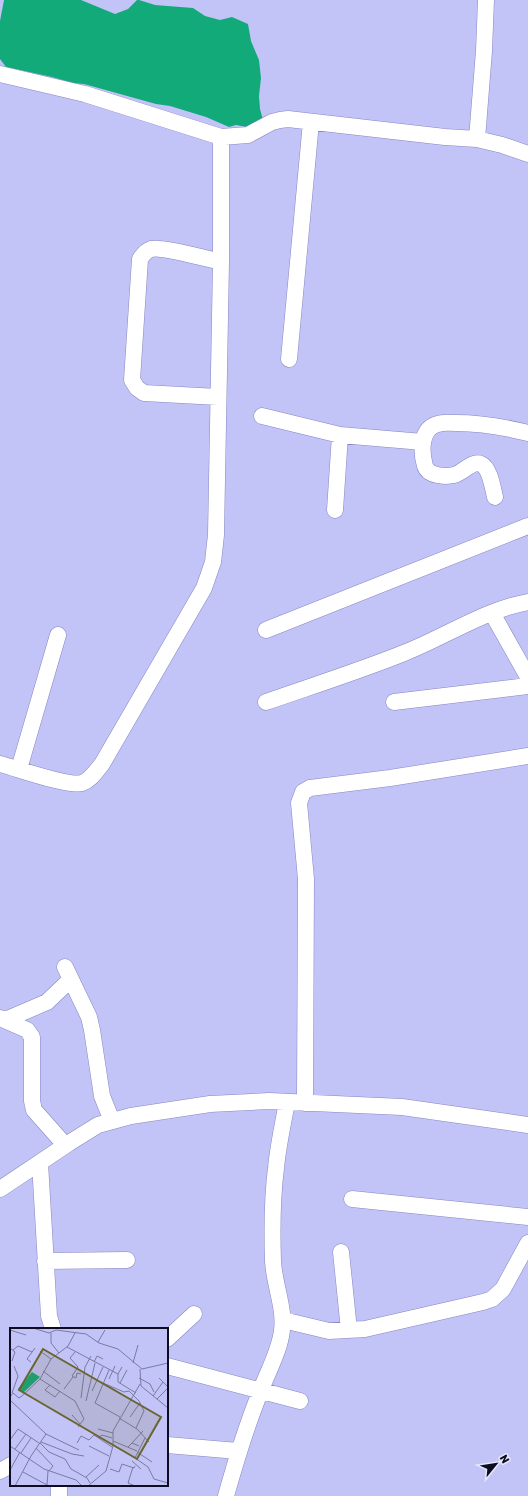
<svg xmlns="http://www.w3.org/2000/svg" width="528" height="1496" font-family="Rubik,sans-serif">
	<rect width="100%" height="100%" fill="#c2c4f7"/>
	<path fill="#12aa78" d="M4 0H81L115 14 128 9 137 0H139L155 5 193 8 205 16 220 20 232 17 248 24 251 41 259 60 261 78 259 96 260 109 263 120 247 127 236 125 229 127 206 117 170 106 156 104 84 84 73 83 52 77 6 67 0 59V21Z"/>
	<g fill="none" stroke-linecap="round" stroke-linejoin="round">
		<defs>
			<path id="minor" d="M0 74 85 94 221 137 248 135 272 122 280 120 288 119 445 137 477 139 502 145 528 154
				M477 139 484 51 486 0
				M289 359 311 122
				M218 397 144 393 137 388 132 380 140 259C143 255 145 251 151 249 161 246 208 259 221 262
				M262 416 340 435 423 442
				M495 497C493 489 490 468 481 464 472 460 463 473 454 475 445 477 428 476 425 466 421 452 420 428 438 424 443 422 450 423 456 423 481 423 504 427 528 433
				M335 510 340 435
				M492 613 528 677
				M266 630 528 526
				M266 702C312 686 359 671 404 653 445 637 484 610 528 602
				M394 702 528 686
				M0 764C16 768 68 787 82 783 91 780 96 771 102 764L204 588 213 562 216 535 221 262V137
				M19 769 58 635
				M65 967 89 1017 92 1030 102 1096 112 1121
				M0 1018 27 1030 32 1037V1101L34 1110 65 1145
				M5 1020 47 1002 71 979
				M305 1103 306 879 299 803 303 792 310 788 390 778 528 756
				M40 1163 49 1316 53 1329
				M0 1189 69 1143 98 1125 131 1116 210 1104 269 1101 402 1107 528 1125
				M352 1199 528 1217
				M341 1252 349 1330
				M45 1261 127 1260
				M283 1320 329 1331 365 1329 483 1302 492 1299 503 1289 528 1243
				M167 1339 194 1314
				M167 1366 300 1401
				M167 1445 238 1451
				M0 1471 11 1465
				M59 1496V1485
				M226 1496C236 1460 247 1424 261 1390 268 1371 280 1350 282 1330 285 1308 274 1284 273 1261 272 1230 272 1199 276 1168 278 1146 283 1124 287 1102"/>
		</defs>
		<use href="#minor" stroke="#8586c3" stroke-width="17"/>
		<use href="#minor" stroke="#fff" stroke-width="16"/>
	</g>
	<g transform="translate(10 1328)">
		<rect width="158" height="158" fill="#c2c4f7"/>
		<path d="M22 44 30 49 13 65 8 61Z" fill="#12aa78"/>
		<path fill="none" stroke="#7a7aa2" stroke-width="1" d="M23 0 39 5 46 2 76 6 89 15 108 21 132 41 158 35M0 2 16 7M41 5V15L49 25M88 14 95 2M57 19 108 46 112 39M0 20 5 24 2 33M3 22 8 18 22 24M30 23 41 31M65 24 60 30 68 39 62 48 66 50 67 45 71 46M21 34 17 31 25 20M84 34 87 28 93 31M123 35 128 17M130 41 131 58 158 80M99 42 85 75 110 89M33 43 50 56M108 46V54L126 65M129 50 140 56 144 64M149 50 158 59M30 51 65 73 74 91 68 99M99 51 105 38M93 55 114 64 119 63 129 73 134 83 126 100M110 55 117 42M40 57 35 62 45 69 50 63M54 61 63 49M82 63 93 39M2 65 8 48 4 38M143 68 153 54M0 69 3 65 9 70 12 68 30 51 41 31 58 18 65 5M71 70 75 39 81 28M147 71 158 60M0 72 36 106 21 128 5 158M76 73 85 35M62 87 70 96M120 89 130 75M109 90 127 101 139 114M88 101 103 105M36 106 69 122M88 110 92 107 102 110M135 110 125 130 138 139 144 151 158 155M0 112 8 101 29 115M103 113 127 123M31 114 62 126 74 128M30 115 39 124 55 131 61 141 77 150 80 155M67 115 71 108 79 112 84 107 102 119M122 115 133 103M0 118 34 141 66 152 72 158M79 118 99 128M118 119 122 115 129 118M26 120 43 138 39 143M5 121 16 106M127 124 142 134M11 125 21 110M122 133 131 141M123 139 118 155 125 158M100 141 109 144 112 136 124 140 125 138M0 142 10 124M13 144 37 157M76 149 89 137M37 157 38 143M78 158 96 143 103 118V103L130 56"/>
		<path fill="#696430" fill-opacity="0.15" stroke="#696430" stroke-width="2" d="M33 21 151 89 127 131 9 62Z"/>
		<rect width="158" height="158" fill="none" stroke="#0e0c23" stroke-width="2"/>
	</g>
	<g transform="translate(496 1464) rotate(60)" stroke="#e6e8fc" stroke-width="3" paint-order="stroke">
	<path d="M0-3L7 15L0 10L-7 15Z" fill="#0e0c23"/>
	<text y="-6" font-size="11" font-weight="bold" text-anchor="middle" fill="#0e0c23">N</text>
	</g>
</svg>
